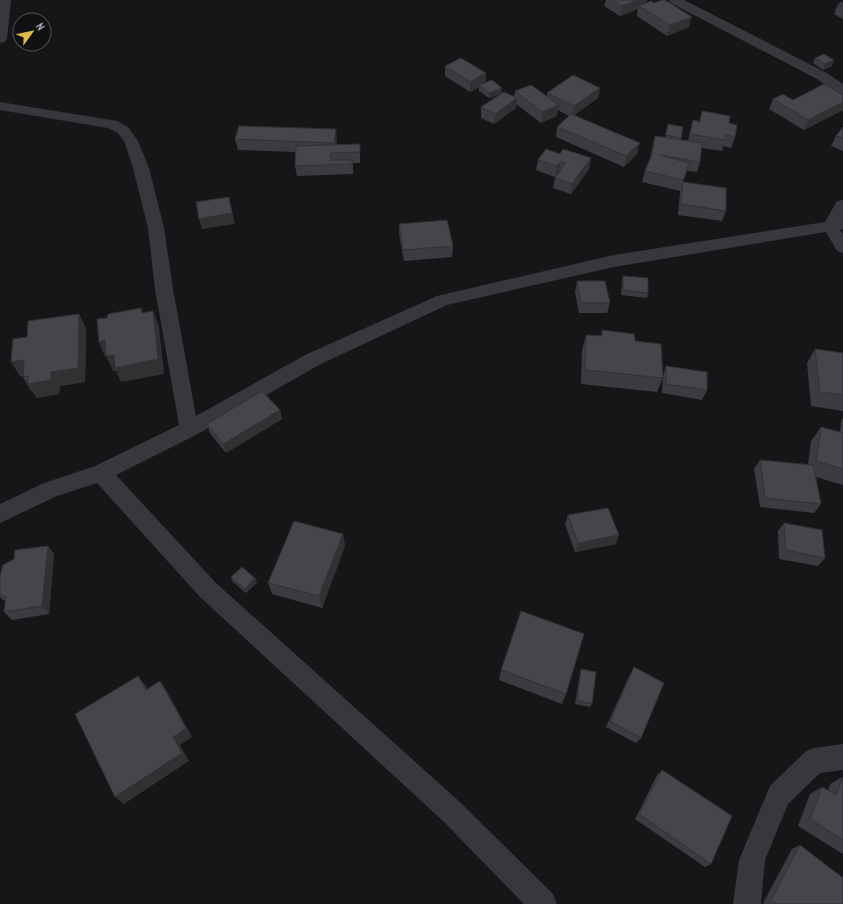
<svg xmlns="http://www.w3.org/2000/svg" width="843" height="904" font-family="'PT Sans Narrow',sans-serif">
	<rect width="100%" height="100%" fill="#161618"/>
	<g fill="none" stroke-linecap="round" stroke-linejoin="round">
		<path fill="#38383c" fill-rule="evenodd" d="M0 0H11L7 39 5 42 0 43Z
			M669 0H684L827 73 843 84V94L838 93 817 79 671 3Z
			M0 102 117 121 128 127 138 141 149 168 164 228 173 289 196 416 305 355 437 296 614 255 825 222 837 201 843 200V229L840 230 843 234V253L837 251 826 232 614 267 447 305 319 365 196 435 116 475 216 583 461 803 553 894 557 904H524L443 821 200 597 97 483 57 496 0 523V504L44 483 95 466 179 425 155 289 148 228 133 168 124 141 118 133 108 128 0 110Z
			M843 744V770L820 773 788 804 765 860 761 904H733L739 860 770 786 805 752 814 748Z"/>
	</g>
	<path fill="#3c3c40" d="M606 0H647L646 3 689 27 667 36 637 16 638 9 620 16 604 6Z
		M843 2V19L834 14 838 4Z
		M815 58 832 66 823 70 813 63Z
		M445 66 486 83 502 88 501 93 514 96 515 91 547 96V93L600 88 598 98 574 115 637 154 624 167 556 137 557 127 569 116 558 110 557 116 541 123 516 104V108L494 124 481 118V107L501 94 489 98 479 91V87L470 92 445 76Z
		M843 95V110L804 130 769 109 773 99 793 100Z
		M702 111 729 123 735 137 731 148 723 146 722 151 702 148 700 162 697 172 687 171 683 182 726 211 722 221 678 215 680 192V189V191L642 182 645 171 650 158 655 136 665 138 668 124 681 138 680 140 688 141 690 131 693 120 699 121Z
		M843 127V151L831 146 836 136Z
		M235 139H337L336 145 360 144V163H353V174L297 176 295 166 296 152 238 150Z
		M560 154 591 158 589 169 571 194 553 188 555 178V177L536 170 538 160Z
		M399 224 453 246 452 257 404 261 399 234Z
		M623 276 648 293 647 298 621 295 622 281Z
		M577 281 610 303 607 313H579L575 292Z
		M79 314 86 329 85 382 60 386 59 394 37 398 32 391H31L23 377V376H20L11 362 27 337Z
		M602 330 635 341 663 376 666 366 707 390 702 400 662 393 663 378 657 392 581 384 582 350 586 335 601 336Z
		M815 349 843 353V411L811 406 807 363Z
		M280 410 282 419 226 453 210 433 207 424Z
		M843 418V485L816 477 821 504 814 513 760 507 754 469 760 460 808 465 811 441 821 427 840 432 841 421Z
		M568 515 619 535 616 544 575 552 565 524Z
		M784 523 825 558 818 566 779 559 778 531Z
		M343 534 345 546 322 608 272 594 268 583Z
		M48 546 54 554 49 614 12 620 4 612 5 601 3 600 0 597V576Z
		M231 577 255 578 257 582 246 593 232 581Z
		M634 667 641 738 636 743 606 727 630 674Z
		M581 669 592 704 590 707 575 704 580 673Z
		M501 670 566 694 562 704 499 680Z
		M662 770 711 864 705 867 635 819 657 775Z
		M843 777V854L798 826 810 794 822 787 828 790 830 784Z
		M800 845 843 904H765L763 903 792 849Z"/>
	<path fill="#313134" d="M638 0H647L645 7 639 6 638 9 620 16 622 6Z
		M692 17 689 27 667 36 670 25Z
		M834 60 832 66 823 70 825 64Z
		M486 73V84L479 85V87L470 92V82Z
		M502 88 501 94 489 98V93Z
		M600 88 598 98 572 117 574 106Z
		M517 98 516 108 494 124 495 114Z
		M843 102V110L804 130 808 120Z
		M559 105 557 116 541 123 542 112Z
		M336 129 337 139 335 153 334 143Z
		M640 143 637 154 624 167 626 156Z
		M591 158 589 169 571 194 572 184Z
		M560 162 559 173 556 177 557 166Z
		M229 197 235 224 202 229 199 219Z
		M153 311 159 326 164 374 121 382 116 371H113L106 356Z
		M79 314 86 329 85 382 60 386 59 394 37 398 28 384Z
		M105 340 112 355 105 357 99 342Z
		M24 360 32 374 20 376 11 362Z
		M280 410 282 419 226 453 223 444Z
		M343 534 345 546 322 608 319 596Z
		M619 535 616 544 575 552 578 543Z
		M48 546 54 554 49 614 42 606Z
		M255 578 257 582 246 593 245 589Z
		M138 676 146 686 153 699 146 690Z
		M160 681 167 691 192 737 180 745 189 761 124 804 115 797 173 737Z"/>
	<path fill="#46464a" stroke="#313134" d="M613 0H638L622 6Z
		M662 0H665L692 17 670 25 639 6 651 1 654 3Z
		M843 2V6L838 4Z
		M824 54 834 60 825 64 815 58Z
		M461 58 486 73 470 82 445 66Z
		M573 75 600 88 574 106 547 93Z
		M492 80 502 88 489 93 479 85Z
		M824 84 843 95V102L808 120 773 99 783 94 793 100Z
		M531 85 559 105 542 112 515 91Z
		M504 92 517 98 495 114 481 107Z
		M702 111 730 116 729 123 737 125 735 137 726 135 725 140 690 134 693 120 700 122Z
		M571 114 640 143 626 156 557 127Z
		M668 124 683 127 681 138 666 135Z
		M239 126 336 129 334 143 235 139Z
		M843 127V138L836 136Z
		M655 136 702 143 700 162 660 155 689 163 683 180 645 171 652 154Z
		M360 144V152L331 153V160H352V164L295 166 296 146Z
		M546 149 560 154 563 149 591 158 572 184 555 178 565 163 560 162 557 166 538 160Z
		M683 182 726 188V211L681 204Z
		M229 197 232 213 199 219 196 202Z
		M447 220 453 246 403 250 399 224Z
		M623 276 648 278V293L623 290Z
		M577 281H605L610 303H581Z
		M141 308 142 313 153 311 158 359 115 368 114 355 106 356 105 340 99 342 97 319 107 318 108 314Z
		M79 314 78 368 51 372V380L28 384V376L23 377 24 360 11 362 13 339 27 337 28 321Z
		M602 330 634 334 635 341 661 344 663 378 585 370 586 335 602 336Z
		M815 349 843 353V395L820 392Z
		M666 366 707 372V390L666 384Z
		M262 391 280 410 223 444 207 424Z
		M821 427 843 433V469L816 461Z
		M760 460 813 465 821 504 765 498Z
		M608 508 619 535 578 543 568 515Z
		M294 521 343 534 319 596 268 583Z
		M784 523 822 530 825 558 786 550Z
		M48 546 42 606 4 612 6 597 0 594V576L3 565 14 559 15 550Z
		M242 567 255 578 245 589 231 577Z
		M521 611 584 634 566 694 501 670Z
		M634 667 664 683 641 738 610 721Z
		M581 669 596 672 592 704 577 700Z
		M138 676 146 690 160 681 186 728 173 737 182 753 115 797 75 714Z
		M662 770 732 816 711 864 639 814Z
		M843 777V840L810 819 822 787 836 795Z
		M800 845 843 878V904H776L771 900Z"/>
	<g transform="translate(32 32) rotate(57)"><circle r="19" fill="#111113" stroke="#4e4f54"/>
	<path d="M0-3L7 15L0 10L-7 15Z" fill="#ddba49"/>
	<text y="-6" font-size="11" font-weight="bold" text-anchor="middle" fill="#aaacb6">N</text>
	</g>
</svg>
